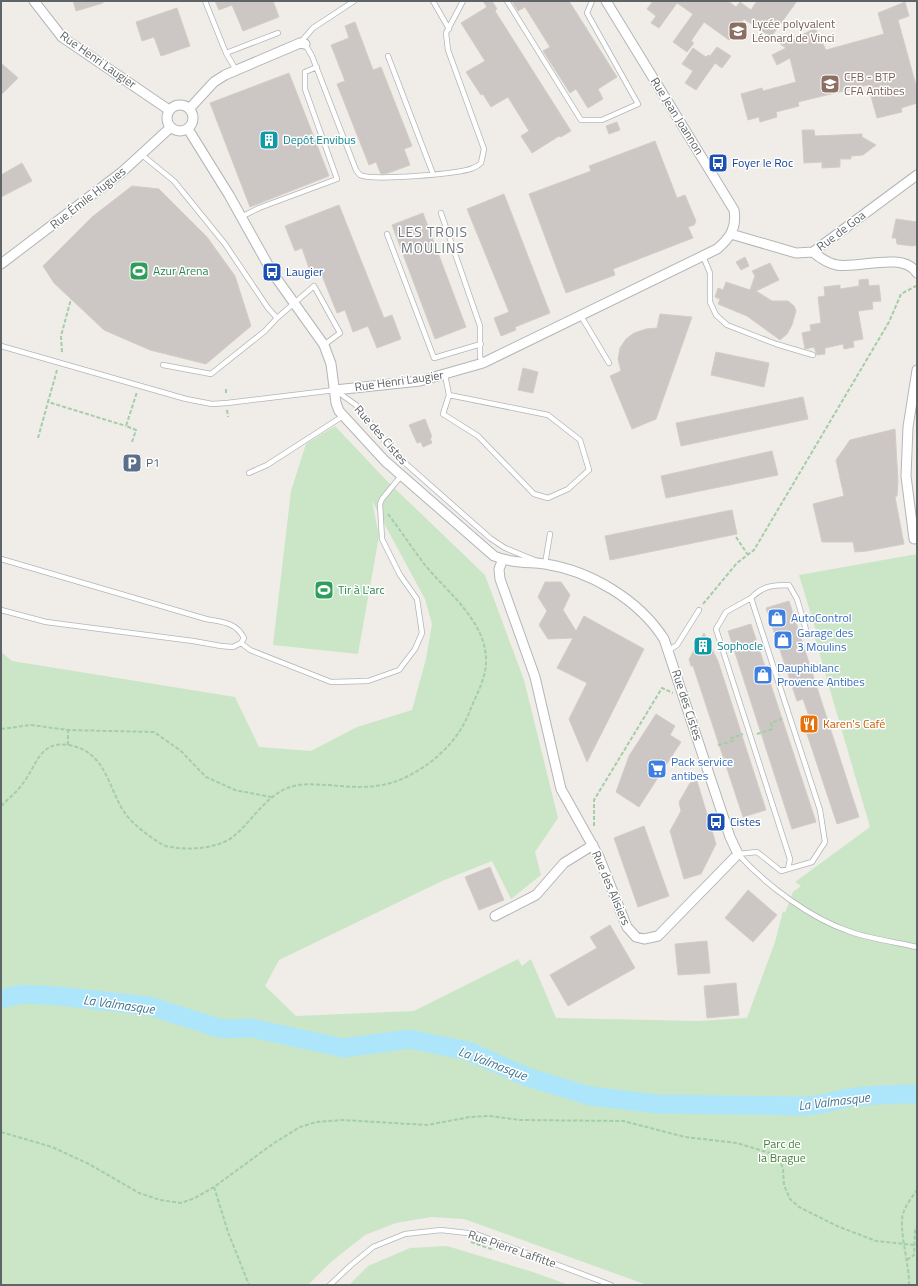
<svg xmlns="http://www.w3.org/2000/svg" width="918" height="1286" font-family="'Titillium Web',sans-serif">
	<rect width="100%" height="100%" fill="#f0ece7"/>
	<path fill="#cbe6c6" d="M335 426 387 481 485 575 524 680 558 818 535 852 541 875 511 899 492 861 442 881 279 960 265 986 296 1016 414 1011 518 959 522 966 531 959 556 1018 698 1021 747 1018 775 942 783 911 785 913 793 892 801 886 795 882 870 827 814 635 816 631 799 575 917 554V1285H647L464 1219 431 1217 396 1223 365 1235 331 1262 308 1285H1V652L12 661 235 697 259 747 311 751 357 727 412 710 426 659 432 624 425 599 372 501 379 536 358 654 273 645 291 491 306 444Z
		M447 1246 533 1272 569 1285H349L368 1266 410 1248Z"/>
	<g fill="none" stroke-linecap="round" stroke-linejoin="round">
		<path stroke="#ade6fa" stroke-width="19" d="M1 999 22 994 59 996 149 1006 222 1029 251 1028 344 1048 409 1039 468 1051 527 1077 590 1096 657 1104 806 1106C821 1105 834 1101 848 1098 871 1095 894 1094 917 1094"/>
	</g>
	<path fill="#ccc7c4" stroke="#d4cdc6" d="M73 1H103V3L76 11Z
		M215 1H273L279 17 243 31 232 5 219 10Z
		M483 1H492L497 9 495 11 571 131 561 137 559 136 532 153 521 136 529 131 508 97 491 107 483 94 481 95 466 72 485 61 461 23 487 7Z
		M512 1H569L617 77 598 89 603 99 588 108 576 89 570 93 543 51 550 47 525 7 518 11Z
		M653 1H728L736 7 740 2 751 10 757 1H797L771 37 744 19 729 40 704 22 691 41 694 43 687 52 673 42 693 14 677 3 659 28 651 23 656 16 647 9Z
		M905 2 909 16 898 20 917 89V103L901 108 902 112 877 118 868 85 798 102 799 106 776 112 777 117 760 122 759 117 748 120 741 94 762 88 763 91 796 82 790 58 777 65 772 55 786 48 779 43 791 38 793 40 815 28 826 50 884 34 878 13Z
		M177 8 190 46 161 56 154 37 142 41 136 22Z
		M355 22 373 70 381 67 412 146 404 149 410 165 388 173 381 174 376 162 369 165 337 84 345 81 331 45 349 38 345 26Z
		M717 47 731 56 722 68 715 63 696 90 685 83 693 71 682 64 693 48 706 57 708 55 710 56Z
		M1 63 18 78 1 95Z
		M289 73 329 176 250 207 210 103Z
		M617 122 620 130 609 134 606 126Z
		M802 130H814L815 136 862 134V137L876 145 863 155 851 156V159H840V167L822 168V162L804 163Z
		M655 141 677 198 685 195 696 221 694 225 688 227 693 238 613 269 615 275 566 293 529 194 591 171 589 166Z
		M22 163 32 181 1 197V175Z
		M132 186 159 189 207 237 235 276 251 326 206 364 150 350 104 330 54 283 43 266 92 217Z
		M504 194 550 313 515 327 516 330 501 336 494 318 509 312 467 209Z
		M339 205 384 318 392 315 401 339 377 348 368 326 353 332 345 310 337 313 319 268 310 271 302 248 295 251 285 226Z
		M423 213 466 327 435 339 392 225Z
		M896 219 917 222V245L912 246 897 244 896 238H892Z
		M745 257 749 266 741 270 736 262Z
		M770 263 779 280 756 291 772 301H788L794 306 796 311 792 325 787 334 780 340 747 316 718 304 720 299 715 297 718 288 723 290 726 282 750 290 755 276 752 271Z
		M868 279 869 286 879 285 881 301 872 302 873 309 858 311 863 339 853 341 854 347 844 349 843 344 825 348V354L817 355 814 347 805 349 802 333 811 331 810 325 821 323 818 297 825 296 824 287 840 285V289L859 286V280Z
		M660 314 692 317 656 419 632 429 610 376 621 371 618 359 620 348 626 339 634 333 646 329 657 328Z
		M716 352 769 363 764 387 711 375Z
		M523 368 538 372 533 393 518 390Z
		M803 397 808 419 681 446 676 423Z
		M425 419 432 437 430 438 432 443 423 447 421 442 417 443 409 425Z
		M895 429 898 481 897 496 895 497 904 544 867 551 855 552 853 542H822L813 504 844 496 836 460 850 440Z
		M772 451 778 475 666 498 661 476Z
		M732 510 737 534 610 560 605 536Z
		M545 582H561L570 595 563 610 576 631 584 616 644 649 587 762 569 719 587 683 557 668 573 638 548 639 539 625 547 611 538 597Z
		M789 601 859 817 837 824 806 731 813 728 803 699 797 701 766 608Z
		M751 624 816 822 792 829 728 631Z
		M704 633 718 661 766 810 743 817 693 666H691L689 659Z
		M656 714 675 726 670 735 681 742 639 807 616 792 629 756Z
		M697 781 716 844 701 874 684 879 670 831 681 811 679 802 690 783Z
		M644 826 669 896 638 907 614 838Z
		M490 867 504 900 479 910 465 877Z
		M748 890 777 915 753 942 725 918Z
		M610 925 635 968 568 1006 550 975 597 948 590 937Z
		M707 941 710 973 678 975 675 944Z
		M736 983 739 1015 707 1018 704 986Z"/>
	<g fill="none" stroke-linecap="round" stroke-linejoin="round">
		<defs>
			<path id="service" d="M205 1 226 53 236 70
				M433 1 449 29
				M507 1 581 120H602L638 104 587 13 592 1
				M300 43 313 28 354 1
				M305 44 312 56 356 170 360 175C373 181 459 174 473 168 476 167 479 165 481 163L484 149 448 50 446 33 463 1
				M226 53 278 33
				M388 56 433 174
				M142 155 174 181 225 244 268 308 277 318
				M441 213 480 326V357L483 363
				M241 217 259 208 337 179 305 89V72L317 67
				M387 234 434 358 481 344
				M703 256 710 273V302L716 315 727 325 776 344 813 355
				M581 316 609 363
				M1 346 186 399 212 404 227 403 335 390 356 405 396 455 490 538 505 548 537 561
				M163 365 211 374 265 331 277 318 314 286 340 333 324 345
				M445 375 449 395 548 415 580 440 589 470 568 489 548 498 534 494 478 436 443 414 449 395
				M249 473 267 465 343 416
				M1 559 206 619C222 622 236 622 244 638L241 643 233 647 221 646 193 641 46 622 1 610
				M545 564 550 534
				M751 598 726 612 716 629 790 859 788 869
				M241 643 250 650 331 682 368 681 399 670 415 649 422 633 417 599 400 575 382 539 380 504 382 499 401 476
				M669 650 677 645 699 610
				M738 854 757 852 781 871 812 862 825 842 820 810 751 598C763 586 772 585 789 585L797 599 807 633
				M738 854C766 885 811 919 851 932 872 939 895 942 917 947
				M330 1285 350 1266 373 1247 405 1234 441 1230 476 1234 611 1285"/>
			<path id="minor" d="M34 1 62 37 169 110
				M167 118a13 13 0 1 1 26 0a13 13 0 1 1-26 0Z
				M190 108 214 82 225 75 300 43 305 44
				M188 129 229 195 272 272 324 345 331 364 336 403 339 411 385 461 494 556C510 563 527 562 545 564 591 571 639 600 664 639L730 837 738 854 658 936 644 939 636 937 627 927 599 857 561 789 535 677 500 579 499 569 503 559
				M731 234 796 253 813 252 917 175
				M813 252C820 258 827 263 837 265 859 269 903 251 917 273
				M1 264 122 172 171 127
				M335 390 420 381 483 363 717 249C730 238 737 228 734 210L606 1
				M914 539 906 476 908 427 917 370
				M495 916 536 895 564 863 593 845"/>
		</defs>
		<use href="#service" stroke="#b2b6b9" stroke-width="6"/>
		<use href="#minor" stroke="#b2b6b9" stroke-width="11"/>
		<path stroke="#a3cea7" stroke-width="2" stroke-dasharray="4 2" stroke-linecap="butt" d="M62 352 61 336 71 299
			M57 370 48 402 126 426
			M226 389V395
			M227 410 228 417
			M38 438 48 402
			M132 442 136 430 126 426 137 392
			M736 537 748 555
			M703 604 737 563 754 550 889 322 901 294 916 286
			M1 729 31 725 68 730 154 732 181 751 206 777 235 790 271 797
			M757 734 772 729 771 723 782 719
			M68 745V730
			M718 745 733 741 731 738 743 734
			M1 806C9 798 18 791 24 782 37 764 40 741 68 745 102 750 107 780 120 805 126 817 137 827 148 835 154 839 160 844 166 846 185 851 219 849 234 836 254 819 268 792 294 786 305 783 317 785 328 785 350 787 372 789 394 782 426 771 457 744 469 713 475 697 486 679 486 662 487 622 448 593 425 565 412 548 401 531 388 514
			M594 826V800L662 688 673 693
			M1 1132 52 1147 89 1164 139 1193 160 1200 181 1203 195 1198 214 1187 274 1143 300 1127 316 1122 343 1120 427 1125 470 1117 489 1116 520 1120 623 1121 685 1137 737 1143 770 1153 779 1160 783 1168 784 1185 790 1199 799 1207 837 1226 876 1241 915 1245
			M214 1187 228 1232 249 1285
			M471 1242 494 1250
			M907 1260 914 1255 915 1231 917 1226
			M909 1285C910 1266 897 1225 904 1211 907 1203 913 1196 917 1190"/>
		<use href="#service" stroke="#fff" stroke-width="4.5"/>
		<use href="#minor" stroke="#fff" stroke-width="9"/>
	</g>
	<defs>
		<symbol id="school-square" viewBox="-11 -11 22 22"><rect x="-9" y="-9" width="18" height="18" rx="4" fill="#8d6e63" stroke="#fff"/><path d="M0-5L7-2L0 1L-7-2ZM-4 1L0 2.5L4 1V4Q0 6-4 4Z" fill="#fff"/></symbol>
		<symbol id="building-square" viewBox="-11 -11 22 22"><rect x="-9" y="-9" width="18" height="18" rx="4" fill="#0f9aa8" stroke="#fff"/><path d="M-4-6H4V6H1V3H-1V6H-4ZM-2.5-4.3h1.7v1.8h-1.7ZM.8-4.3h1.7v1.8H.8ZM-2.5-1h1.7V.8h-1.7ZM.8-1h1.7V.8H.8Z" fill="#fff"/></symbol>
		<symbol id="bus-square" viewBox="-11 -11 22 22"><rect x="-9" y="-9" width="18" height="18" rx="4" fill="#1a4fb4" stroke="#fff"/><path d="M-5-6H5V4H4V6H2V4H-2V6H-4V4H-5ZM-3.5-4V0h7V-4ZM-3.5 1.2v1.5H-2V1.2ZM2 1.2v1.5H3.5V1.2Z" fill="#fff"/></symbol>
		<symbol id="stadium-square" viewBox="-11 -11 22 22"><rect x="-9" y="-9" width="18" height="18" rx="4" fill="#2e9e5b" stroke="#fff"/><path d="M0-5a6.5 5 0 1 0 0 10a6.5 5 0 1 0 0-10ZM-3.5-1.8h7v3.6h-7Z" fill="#fff"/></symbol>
		<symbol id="parking-square" viewBox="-11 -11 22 22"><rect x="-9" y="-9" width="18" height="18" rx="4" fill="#5c6f8a" stroke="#fff"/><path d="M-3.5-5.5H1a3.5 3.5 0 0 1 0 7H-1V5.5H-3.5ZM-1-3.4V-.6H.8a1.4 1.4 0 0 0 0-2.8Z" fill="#fff"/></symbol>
		<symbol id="shop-square" viewBox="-11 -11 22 22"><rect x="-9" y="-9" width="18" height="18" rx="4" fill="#3f7fe0" stroke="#fff"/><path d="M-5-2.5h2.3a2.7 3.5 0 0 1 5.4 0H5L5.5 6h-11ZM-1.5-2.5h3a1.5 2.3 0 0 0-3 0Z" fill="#fff"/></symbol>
		<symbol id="restaurant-square" viewBox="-11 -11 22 22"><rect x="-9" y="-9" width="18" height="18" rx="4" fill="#e8710a" stroke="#fff"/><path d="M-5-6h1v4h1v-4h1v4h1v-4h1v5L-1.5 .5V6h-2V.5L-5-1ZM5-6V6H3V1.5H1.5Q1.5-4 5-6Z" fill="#fff"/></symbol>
		<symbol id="supermarket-square" viewBox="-11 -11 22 22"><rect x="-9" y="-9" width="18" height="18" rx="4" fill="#3f7fe0" stroke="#fff"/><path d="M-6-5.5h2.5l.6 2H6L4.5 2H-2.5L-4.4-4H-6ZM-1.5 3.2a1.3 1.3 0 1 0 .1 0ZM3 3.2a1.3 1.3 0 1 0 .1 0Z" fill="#fff"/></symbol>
	</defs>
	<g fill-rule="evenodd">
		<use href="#school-square" x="727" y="20" width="22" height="22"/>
		<use href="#school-square" x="819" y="73" width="22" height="22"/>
		<use href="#building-square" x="258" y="129" width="22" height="22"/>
		<use href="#bus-square" x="707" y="152" width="22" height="22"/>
		<use href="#stadium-square" x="128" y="260" width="22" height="22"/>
		<use href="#bus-square" x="261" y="261" width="22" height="22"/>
		<use href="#parking-square" x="121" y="452" width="22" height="22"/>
		<use href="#stadium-square" x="313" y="579" width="22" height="22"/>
		<use href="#shop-square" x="766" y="607" width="22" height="22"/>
		<use href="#shop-square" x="772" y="629" width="22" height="22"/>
		<use href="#building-square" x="692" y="635" width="22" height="22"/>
		<use href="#shop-square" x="752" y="664" width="22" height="22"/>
		<use href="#restaurant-square" x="798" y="713" width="22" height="22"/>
		<use href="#supermarket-square" x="646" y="758" width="22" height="22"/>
		<use href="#bus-square" x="705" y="811" width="22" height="22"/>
	</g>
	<g text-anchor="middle" stroke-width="3" stroke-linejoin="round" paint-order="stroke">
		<g font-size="12" fill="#785e54" stroke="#fff" text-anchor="start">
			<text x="752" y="28">Lycée polyvalent<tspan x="752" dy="14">Léonard de Vinci</tspan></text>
			<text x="844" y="81">CFB - BTP<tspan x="844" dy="14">CFA Antibes</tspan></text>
		</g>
		<g font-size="12" fill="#5f6467" stroke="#fff">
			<text transform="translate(98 60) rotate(35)" y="4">Rue Henri Laugier</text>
			<text transform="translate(677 116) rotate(58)" y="4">Rue Jean Joannon</text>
			<text transform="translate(88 198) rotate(-38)" y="4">Rue Émile Hugues</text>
			<text transform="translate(841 231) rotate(-37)" y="4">Rue de Goa</text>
			<text transform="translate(399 381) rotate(-8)" y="4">Rue Henri Laugier</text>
			<text transform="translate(381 435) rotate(49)" y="4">Rue des Cistes</text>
			<text transform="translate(687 705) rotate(72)" y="4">Rue des Cistes</text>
			<text transform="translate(611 888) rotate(67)" y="4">Rue des Alisiers</text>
			<text transform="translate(512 1249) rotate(19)" y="4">Rue Pierre Laffitte</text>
		</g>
		<g font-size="12" fill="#0d838f" stroke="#fff" text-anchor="start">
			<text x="283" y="144">Depôt Envibus</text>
			<text x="717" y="650">Sophocle</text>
		</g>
		<g font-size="12" fill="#164399" stroke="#fff" text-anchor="start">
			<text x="732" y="167">Foyer le Roc</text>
			<text x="286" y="276">Laugier</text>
			<text x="730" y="826">Cistes</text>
		</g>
		<g font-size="12" fill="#27864d" stroke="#fff" text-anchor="start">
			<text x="153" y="275">Azur Arena</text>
			<text x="338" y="594">Tir à L'arc</text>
		</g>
		<g font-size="12" fill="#4e5e75" stroke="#fff" text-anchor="start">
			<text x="146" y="467">P1</text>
		</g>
		<g font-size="12" fill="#366cbe" stroke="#fff" text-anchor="start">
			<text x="791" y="622">AutoControl</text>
			<text x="797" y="637">Garage des<tspan x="797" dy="14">3 Moulins</tspan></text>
			<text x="777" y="672">Dauphiblanc<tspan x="777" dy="14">Provence Antibes</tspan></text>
			<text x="671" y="766">Pack service<tspan x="671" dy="14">antibes</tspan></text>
		</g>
		<g font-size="12" fill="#c56008" stroke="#fff" text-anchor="start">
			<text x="823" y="728">Karen's Café</text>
		</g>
		<g font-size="12" fill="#43823a" stroke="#fff">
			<text x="782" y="1148">Parc de<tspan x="782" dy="14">la Brague</tspan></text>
		</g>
		<g font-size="13" font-style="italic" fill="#407793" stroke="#fff">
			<text transform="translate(119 1004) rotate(8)" y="5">La Valmasque</text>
			<text transform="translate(493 1063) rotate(21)" y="5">La Valmasque</text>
			<text transform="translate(834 1101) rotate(-7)" y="5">La Valmasque</text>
		</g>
		<g font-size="14" letter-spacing="1" fill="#707679" stroke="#fff">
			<text x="433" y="237">LES TROIS<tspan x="433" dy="16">MOULINS</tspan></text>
		</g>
	</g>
	<rect width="918" height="1286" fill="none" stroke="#5f6467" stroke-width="4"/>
</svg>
